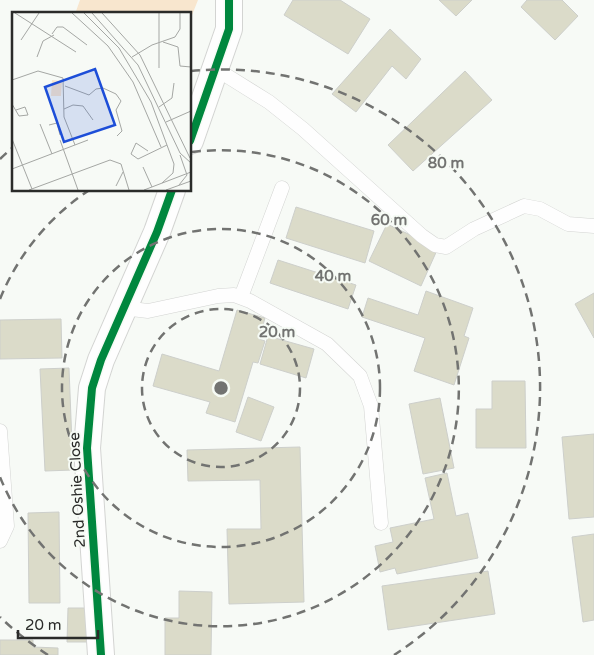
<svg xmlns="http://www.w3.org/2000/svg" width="594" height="655" font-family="'Varela Round',sans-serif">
	<rect width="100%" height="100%" fill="#f7faf6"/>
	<path fill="#f8e6ce" d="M80 0H198L190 20V14H75Z"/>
	<path fill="#dbdbc9" stroke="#cdcfcb" d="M293 0H340L370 19 348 54 284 15Z
		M439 0H472L456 16Z
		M527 0H562L578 16 555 40 521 7Z
		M390 29 421 59 406 79 392 66 356 112 332 94Z
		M465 71 492 100 413 171 388 145Z
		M296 207 374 231 365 263 286 238Z
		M387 224 438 248 421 286 369 261Z
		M278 260 356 285 348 309 270 283Z
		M426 291 473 308 464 336 469 338 454 385 414 371 425 338 362 317 368 298 418 315Z
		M594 293V338L575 304Z
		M237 310 265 318 259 339 265 341 258 363 253 362 235 422 206 413 210 402 153 386 162 354 219 371Z
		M61 319 62 358 0 359V320Z
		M268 336 314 349 306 378 260 364Z
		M69 368 73 470 45 471 40 369Z
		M492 381H525L526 448H476V409H492Z
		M248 397 274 407 261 441 236 432Z
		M440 398 454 468 423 474 409 404Z
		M594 434V517L569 519 562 437Z
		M300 447 304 602 229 604 227 529H261L260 480 188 481 187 450Z
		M447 473 456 516 468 513 478 558 397 574 395 568 380 572 375 546 393 542 390 528 434 519 425 478Z
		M59 512 60 603H29L28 513Z
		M594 534V620L583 622 572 537Z
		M488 571 495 614 388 630 382 586Z
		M179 591 212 592 211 655H165V618H179Z
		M68 608H90V642H67Z
		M0 640H33V647L58 648V655H0Z"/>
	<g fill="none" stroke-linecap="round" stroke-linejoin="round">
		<defs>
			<path id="lane" d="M216 69 269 102 303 129 422 236 435 245 446 247 474 229 524 206 540 209 568 224 594 226
				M241 297 282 188
				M123 308 148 311 218 296 234 295 250 301 327 344 360 376 371 406 381 523
				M0 431 7 526 0 541"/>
			<path id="street" d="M190 141 229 29V0
				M101 655 87 448 92 388 101 360 157 232 172 190"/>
		</defs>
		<use href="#lane" stroke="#d3d4d2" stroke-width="15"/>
		<use href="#street" stroke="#d3d4d2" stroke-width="28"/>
		<use href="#lane" stroke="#fefefe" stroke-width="14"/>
		<use href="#street" stroke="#fefefe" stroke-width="26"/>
		<defs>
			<path id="cycleway" d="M190 141 229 29V0
				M101 655 87 448 92 388 101 360 157 232 172 190"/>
		</defs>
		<use href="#cycleway" stroke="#f6fbf5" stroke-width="11"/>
		<use href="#cycleway" stroke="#00873e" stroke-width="8"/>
	</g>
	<g fill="none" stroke="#727371" stroke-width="2.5" stroke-dasharray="9 6">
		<circle cx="221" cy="388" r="79"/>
		<circle cx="221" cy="388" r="159"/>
		<path d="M0 299A238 238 0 0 1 88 191M192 152A238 238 0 1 1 0 477"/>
		<path d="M48 655A318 318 0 0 1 0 617M0 159A318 318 0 0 1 12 148M191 71A318 318 0 0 1 394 655"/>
	</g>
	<g text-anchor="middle" stroke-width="4" stroke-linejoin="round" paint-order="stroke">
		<g font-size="15" fill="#2a2b29" stroke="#f6fbf5">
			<text transform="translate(77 490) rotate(-93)" y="5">2nd Oshie Close</text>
		</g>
	</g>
	<g transform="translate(12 12)">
		<rect width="179" height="179" fill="#f7faf6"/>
		<path d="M40 68 50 69 49 84H39Z" fill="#f8e6ce"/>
		<path fill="none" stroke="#a5a7a4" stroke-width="1" d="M3 1 64 40M60 1 96 34 121 70 149 135M72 1 107 36 139 90 162 152 161 161 150 171M80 1 126 53 168 141 179 151M90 1 128 43 178 146M40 22 45 15H51L75 33M9 28 27 1M151 30 166 35 168 54 179 55M25 45 31 29 42 23M120 45 140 33 163 25 168 17V1M147 56V1M0 68 26 59 51 66 52 105 63 133M53 74 77 83 84 77 91 76 104 82 109 89 104 98 110 119 105 124M0 92 7 104 16 103 13 95 4 98M147 95 160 86 162 71M52 97 61 93 71 94 81 108M154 110 179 99M28 112 40 142M37 113 45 111 48 123M0 127 20 177M48 128 66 178M136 139 124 131 119 142 126 147 155 133M131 155 140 175M0 157 76 128M167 173 175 163 168 143M104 174 111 160M17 178 98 148 109 152 117 178M132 178 179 160M154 178 179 169"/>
		<path fill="#1d4ed8" fill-opacity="0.15" stroke="#1d4ed8" stroke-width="2.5" d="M83 57 103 113 52 130 33 75Z"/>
		<rect width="179" height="179" fill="none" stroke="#2a2b29" stroke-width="2.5"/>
	</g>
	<circle cx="221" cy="388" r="8" fill="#727371" stroke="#f6fbf5" stroke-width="2.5"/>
	<g font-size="15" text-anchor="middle" font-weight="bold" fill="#727371" stroke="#f6fbf5" stroke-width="4" stroke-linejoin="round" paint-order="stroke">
		<text x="446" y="168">80 m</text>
		<text x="389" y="225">60 m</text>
		<text x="333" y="281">40 m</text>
		<text x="277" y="337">20 m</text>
	</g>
	<path d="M18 630v8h80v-8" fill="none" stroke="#2a2b29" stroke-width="2.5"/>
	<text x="25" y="630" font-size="15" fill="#2a2b29" stroke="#f6fbf5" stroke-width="4" paint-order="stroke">20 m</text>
</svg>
